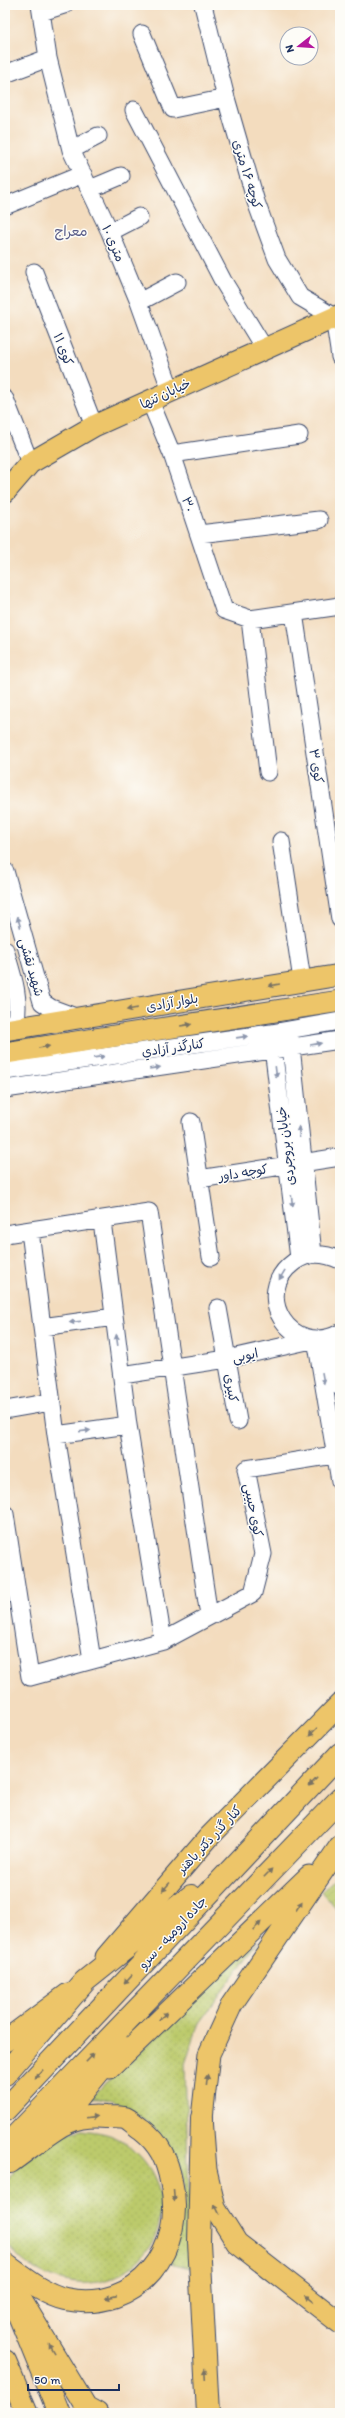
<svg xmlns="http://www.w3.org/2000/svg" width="345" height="2418" font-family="Itim,'Playpen Sans Arabic',sans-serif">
	<defs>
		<pattern id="grass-dots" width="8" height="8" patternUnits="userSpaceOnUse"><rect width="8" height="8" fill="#bcca6c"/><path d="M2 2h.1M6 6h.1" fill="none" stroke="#a1ae60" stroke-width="1.8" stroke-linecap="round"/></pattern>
		<pattern id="garden-furrows" width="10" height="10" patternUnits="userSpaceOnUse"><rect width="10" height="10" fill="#bcca6c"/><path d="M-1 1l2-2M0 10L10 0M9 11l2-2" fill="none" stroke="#a1ae60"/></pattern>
	</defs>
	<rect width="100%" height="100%" fill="#fdfcf7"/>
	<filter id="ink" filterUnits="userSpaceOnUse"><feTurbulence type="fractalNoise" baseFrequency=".025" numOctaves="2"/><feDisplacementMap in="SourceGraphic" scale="8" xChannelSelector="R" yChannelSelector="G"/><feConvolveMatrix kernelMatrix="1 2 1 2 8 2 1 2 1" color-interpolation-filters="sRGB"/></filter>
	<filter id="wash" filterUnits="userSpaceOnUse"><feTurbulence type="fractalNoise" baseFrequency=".012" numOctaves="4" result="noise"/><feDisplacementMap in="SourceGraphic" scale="16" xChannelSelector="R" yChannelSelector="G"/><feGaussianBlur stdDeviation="0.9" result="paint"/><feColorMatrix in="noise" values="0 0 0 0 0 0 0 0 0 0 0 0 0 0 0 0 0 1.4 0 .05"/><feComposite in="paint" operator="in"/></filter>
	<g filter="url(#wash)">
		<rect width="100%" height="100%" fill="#f3dcbe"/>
		<path fill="url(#grass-dots)" stroke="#6c7c65" d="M259 1941 199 2023 185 2064 191 2268 170 2263C187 2200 199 2161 140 2117 126 2107 107 2096 90 2098Z
			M82 2130C90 2131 99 2132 106 2134 119 2137 130 2146 139 2155 195 2214 135 2304 57 2279 36 2273 17 2259 5 2240V2184L16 2168 58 2135Z"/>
		<path fill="url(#garden-furrows)" stroke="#6c7c65" d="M340 1874V1915L322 1891Z"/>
	</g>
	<g filter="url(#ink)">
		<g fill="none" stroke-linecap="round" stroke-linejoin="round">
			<defs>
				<path id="minor" d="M40 5 48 58 71 150 110 232 139 302 171 391
					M203 5 226 98 256 202 277 259 300 297 334 317 340 357
					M42 12 64 5
					M142 34 173 109 226 98
					M5 74 48 58
					M134 110 223 281 264 348
					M71 150 98 136
					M90 189 121 176
					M5 206 83 174
					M110 232 139 217
					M34 272 94 426
					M139 302 177 282
					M5 399 30 463
					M150 401 172 454 224 610 250 619 340 606
					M172 454 299 435
					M199 534 319 520
					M294 613 340 919
					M250 619 268 772
					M281 841 302 980
					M5 871 42 1002 51 1008 78 1018
					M5 950C12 974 20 995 16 1020L5 1026
					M290 1037 313 1254
					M272 1040 299 1258
					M5 1071 271 1033 340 1021
					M5 1089 340 1040
					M191 1122 211 1257
					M199 1179 340 1157
					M102 1221 128 1425 56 1435 42 1327 114 1317
					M30 1231 42 1327
					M5 1234 149 1212 209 1616
					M340 1260C324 1253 309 1251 294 1262 250 1294 291 1359 340 1333
					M218 1308 238 1421
					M340 1336 331 1337 340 1387
					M122 1375 227 1359 316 1339 340 1481
					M5 1410 51 1402
					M128 1425 163 1641
					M56 1435 92 1660
					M5 1514 30 1677 163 1641 253 1593 263 1554 246 1469 340 1454"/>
				<path id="major" d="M5 492 30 463 94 426 340 315
					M5 1030 340 975
					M5 1053 340 1001
					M340 1846 232 2004 209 2054 202 2118 206 2170 215 2208 237 2243 340 2323
					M106 1957 209 1837 340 1704
					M5 2041 68 1994
					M110 2068 309 1876
					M17 2293 86 2407 97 2413"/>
				<path id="highway" d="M5 2074 85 1981 191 1896
					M5 2110 340 1754
					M202 2118 199 2242 208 2413
					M48 2126 75 2101 120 2046
					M5 2147 340 1799
					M5 2264C23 2277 43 2294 65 2299 138 2314 187 2248 171 2181 167 2160 160 2144 142 2130 137 2127 130 2120 125 2118 119 2117 112 2117 106 2117 94 2116 79 2117 68 2122 53 2128 25 2152 10 2162
					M5 2281 59 2413
					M5 2361 27 2413"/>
			</defs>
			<use href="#minor" stroke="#3b496c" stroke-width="19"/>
			<use href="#major" stroke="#3b496c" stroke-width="23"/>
			<use href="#highway" stroke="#3b496c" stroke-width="24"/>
			<use href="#minor" stroke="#fff" stroke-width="17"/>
			<use href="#major" stroke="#edc569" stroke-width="21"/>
			<use href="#highway" stroke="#edc569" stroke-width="22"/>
		</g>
		<defs><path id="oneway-solid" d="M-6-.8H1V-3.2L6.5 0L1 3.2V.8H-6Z"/></defs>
		<g fill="#8d97ae">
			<use href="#oneway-solid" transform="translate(19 922) rotate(-106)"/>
			<use href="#oneway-solid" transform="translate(242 1037) rotate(-8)"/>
			<use href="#oneway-solid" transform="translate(316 1044) rotate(-9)"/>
			<use href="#oneway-solid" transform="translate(99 1057) rotate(-8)"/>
			<use href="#oneway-solid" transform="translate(155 1068) rotate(-8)"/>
			<use href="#oneway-solid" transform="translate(276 1072) rotate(83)"/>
			<use href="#oneway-solid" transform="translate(299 1132) rotate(-95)"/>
			<use href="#oneway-solid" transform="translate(292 1201) rotate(83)"/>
			<use href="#oneway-solid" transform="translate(282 1275) rotate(121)"/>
			<use href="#oneway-solid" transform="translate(75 1322) rotate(173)"/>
			<use href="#oneway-solid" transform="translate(117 1340) rotate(-98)"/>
			<use href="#oneway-solid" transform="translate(323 1378) rotate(80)"/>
			<use href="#oneway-solid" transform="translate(85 1431) rotate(-7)"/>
		</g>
		<g fill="#797263">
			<use href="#oneway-solid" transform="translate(274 985) rotate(170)"/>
			<use href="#oneway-solid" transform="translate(132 1009) rotate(170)"/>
			<use href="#oneway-solid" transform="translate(186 1025) rotate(-9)"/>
			<use href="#oneway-solid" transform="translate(44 1047) rotate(-9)"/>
			<use href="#oneway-solid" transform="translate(313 1732) rotate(134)"/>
			<use href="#oneway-solid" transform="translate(313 1782) rotate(134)"/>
			<use href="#oneway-solid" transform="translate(268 1873) rotate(-46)"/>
			<use href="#oneway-solid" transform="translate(166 1887) rotate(131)"/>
			<use href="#oneway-solid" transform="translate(299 1906) rotate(-56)"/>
			<use href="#oneway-solid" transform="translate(257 1926) rotate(-44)"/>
			<use href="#oneway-solid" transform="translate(128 1979) rotate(133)"/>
			<use href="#oneway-solid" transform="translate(163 2016) rotate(-44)"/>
			<use href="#oneway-solid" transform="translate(90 2058) rotate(-46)"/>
			<use href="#oneway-solid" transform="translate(39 2074) rotate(133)"/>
			<use href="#oneway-solid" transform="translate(207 2080) rotate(-84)"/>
			<use href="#oneway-solid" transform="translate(92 2117) rotate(-7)"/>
			<use href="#oneway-solid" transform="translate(174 2196) rotate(85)"/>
			<use href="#oneway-solid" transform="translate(217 2209) rotate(-116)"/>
			<use href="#oneway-solid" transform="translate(111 2297) rotate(167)"/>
			<use href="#oneway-solid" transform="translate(309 2299) rotate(-142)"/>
			<use href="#oneway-solid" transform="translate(51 2348) rotate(-121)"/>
			<use href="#oneway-solid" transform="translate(205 2374) rotate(-93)"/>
		</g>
	</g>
	<g text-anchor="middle" stroke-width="3" stroke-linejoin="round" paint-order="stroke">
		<g font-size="13" fill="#1b2f5e" stroke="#fdfcf7">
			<text transform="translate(248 174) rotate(73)" y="5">کوچه ۱۶ متری</text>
			<text transform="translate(114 243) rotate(67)" y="5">۱۰ متری</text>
			<text transform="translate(64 349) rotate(69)" y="5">کوی ۱۱</text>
			<text transform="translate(165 393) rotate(-25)" y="5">خیابان تنها</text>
			<text transform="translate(189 504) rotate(71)" y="5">۳۰</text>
			<text transform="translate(317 766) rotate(81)" y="5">کوی ۳</text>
			<text transform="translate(32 967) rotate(74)" y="5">شهید نقشی</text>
			<text transform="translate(172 1002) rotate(-10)" y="5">بلوار آزادی</text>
			<text transform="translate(173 1047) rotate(-8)" y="5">کنارگذر آزادي</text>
			<text transform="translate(285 1146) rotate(-97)" y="5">خیابان بروجردی</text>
			<text transform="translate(243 1172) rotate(-9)" y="5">کوچه داور</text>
			<text transform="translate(245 1355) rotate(-12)" y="5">ایوبی</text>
			<text transform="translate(232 1388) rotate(80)" y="5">کبیری</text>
			<text transform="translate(254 1510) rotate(79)" y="5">کوی حبیبی</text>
			<text transform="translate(209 1839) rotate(-47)" y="5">کنار گذر دکتر باهنر</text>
			<text transform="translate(172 1932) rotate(-47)" y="5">جاده ارومیه - سرو</text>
		</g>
		<g font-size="14" fill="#595c88" stroke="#fdfcf7">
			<text x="71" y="236">معراج</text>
		</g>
	</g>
	<rect width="345" height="2418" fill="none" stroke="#fdfcf7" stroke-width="20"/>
	<g transform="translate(299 46) rotate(253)"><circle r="19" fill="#fdfcf7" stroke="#a3aaba"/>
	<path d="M0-3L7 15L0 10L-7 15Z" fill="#b5179e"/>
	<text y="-6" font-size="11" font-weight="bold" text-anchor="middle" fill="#1b2f5e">N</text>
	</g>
	<path d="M28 2384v6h91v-6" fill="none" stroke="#1b2f5e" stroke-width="2"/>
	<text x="34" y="2384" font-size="12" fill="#1b2f5e" stroke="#fdfcf7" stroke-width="3" paint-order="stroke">50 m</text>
</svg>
